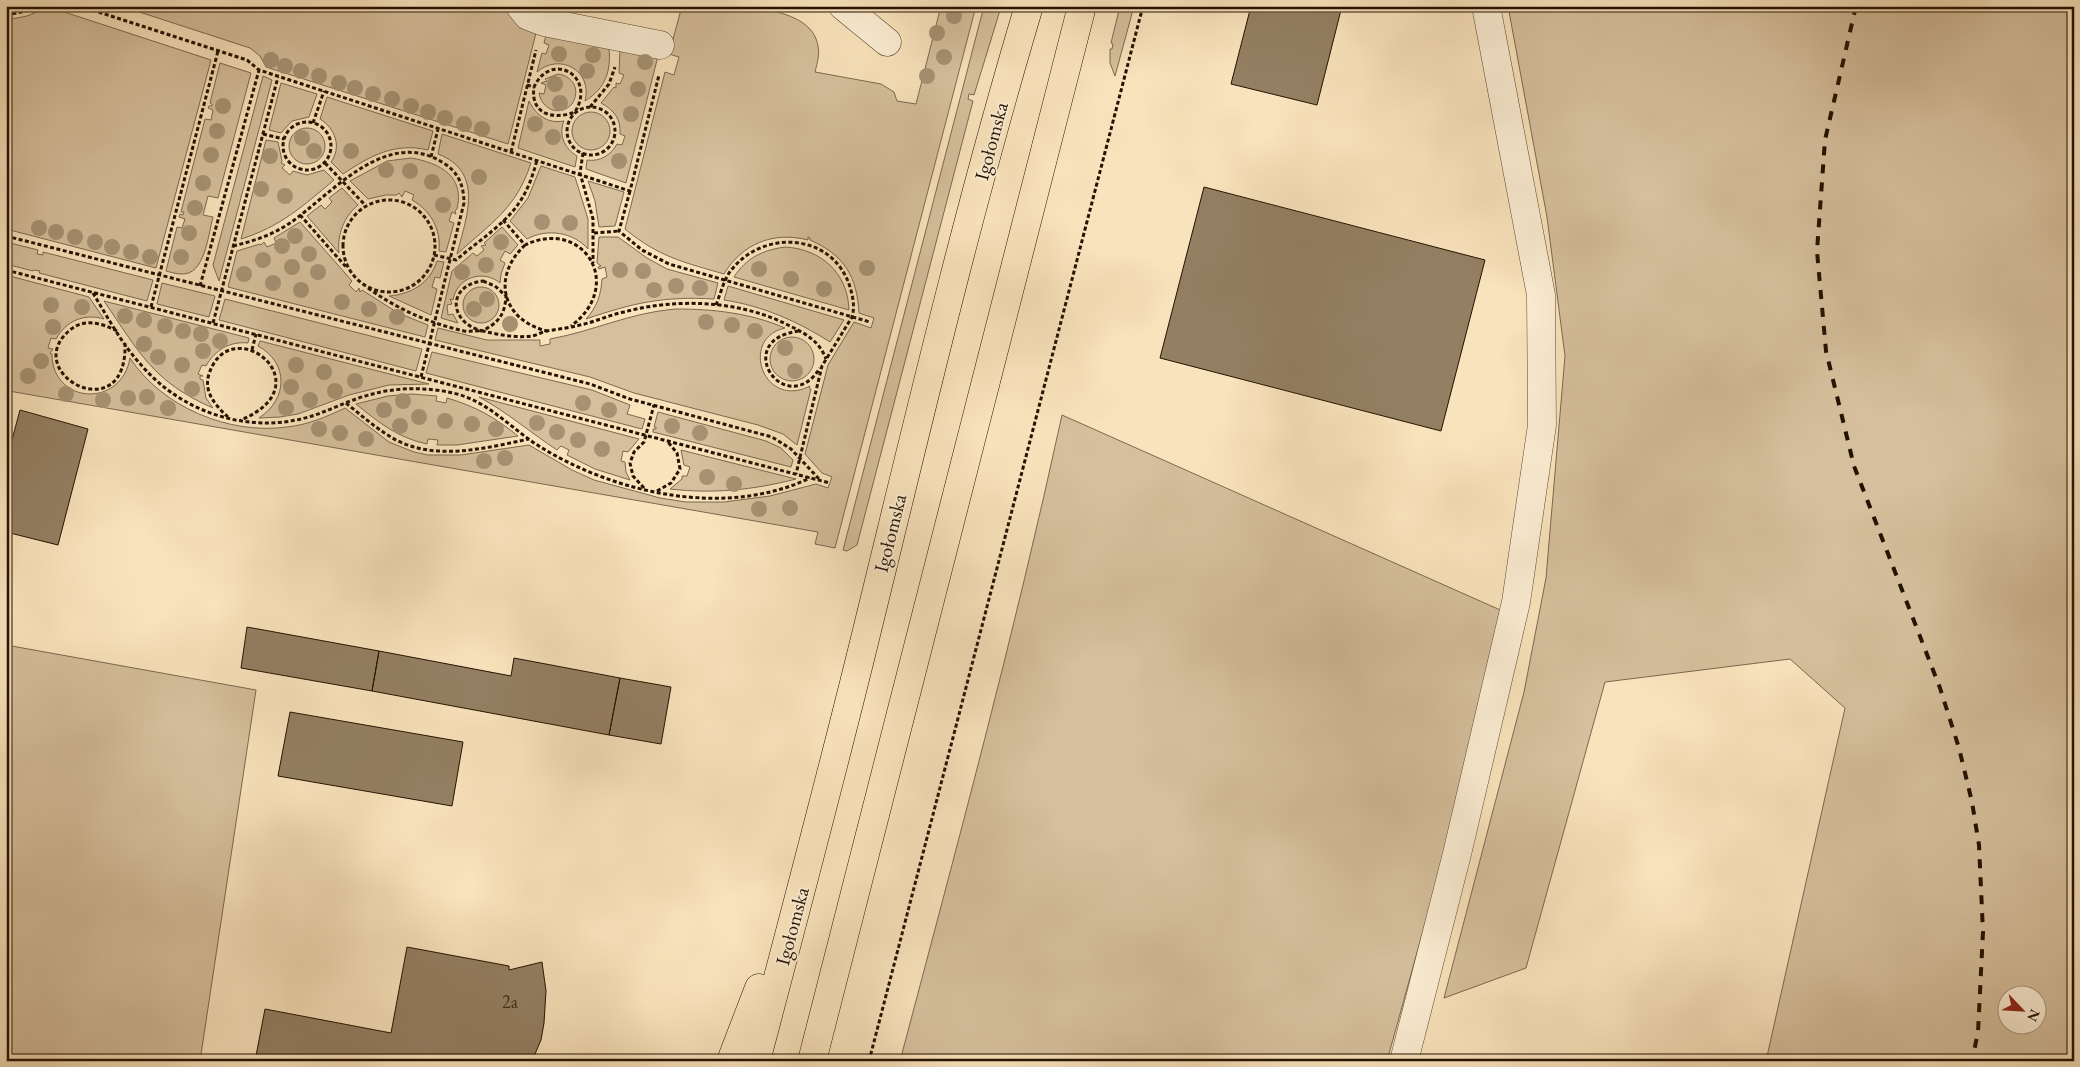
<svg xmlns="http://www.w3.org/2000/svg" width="2080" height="1067" font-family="'EB Garamond',serif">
	<rect width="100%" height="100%" fill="#f9e3bc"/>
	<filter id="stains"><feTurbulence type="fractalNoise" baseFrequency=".004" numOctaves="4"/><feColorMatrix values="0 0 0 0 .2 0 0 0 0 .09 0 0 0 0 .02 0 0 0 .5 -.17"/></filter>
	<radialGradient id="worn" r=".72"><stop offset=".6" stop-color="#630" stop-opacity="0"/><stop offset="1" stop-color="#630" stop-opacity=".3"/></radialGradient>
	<path fill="#d5bf9c" stroke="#7c684e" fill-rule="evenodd" d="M121 6H509L537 29 508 144 266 67 260 56 250 48Z
		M682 6C717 6 811 0 818 46 820 54 817 64 815 72L881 84 894 92 897 101 916 104 941 6H976L835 548 815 544 818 532 9 391 6 399V275L89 297 104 319C84 313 66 321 56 339L51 338 48 348 53 349 50 353 52 354C52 404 121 409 130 358 162 407 229 435 287 427 307 425 326 417 345 408L389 442 414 452 428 455H461L529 445 572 470 594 480 660 498 686 502H724L770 496 816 484 828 488 832 477 822 473 805 454 828 365 854 322 871 328 874 318 859 313C857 276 844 255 810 240V238L808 237V240C773 231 742 244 724 274 683 262 659 257 625 229L665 72 674 75 679 57 669 54Z
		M984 6 1001 7 974 95 969 94 968 99 973 101 857 545 847 551 843 550Z
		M1120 6H1134L1115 76 1110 63V49H1112L1113 44 1111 43Z
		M1508 6H2074V1061H1766L1845 708 1790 659 1605 682 1526 968 1444 998 1524 692 1546 578 1565 356 1547 217ZM2008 994H2038V1024H2008Z
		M49 7 211 60 156 268 6 229V20L27 16Z
		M547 31 609 48C611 71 606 88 585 101 593 71 560 52 537 72L542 53 546 54 549 45 544 43Z
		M620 49 659 52 626 183 586 169 587 160C600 162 611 155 617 144L622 145 625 136 620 134C621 119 614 110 601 103L614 87 616 88V83L620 84 624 75 619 73Z
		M220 63 251 73 218 198 208 196 203 215 213 217C208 235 205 276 181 274 176 274 170 272 166 271L177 227 182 228 185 219 179 217 180 214 183 215 184 212H181L205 119 211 120 213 110 208 108 209 106H212V104L210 103Z
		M558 74C573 76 581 90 572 104 560 117 542 110 539 93L544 94 546 85 541 83 547 81 545 79Z
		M263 76 272 80 219 281 213 265Z
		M281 83 317 94 309 117 292 121 281 133 269 130Z
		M327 97 433 131 428 150C395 142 370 156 343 174L331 162C342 147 335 128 320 119Z
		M529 101C536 115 547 124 564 121 558 135 565 149 577 156L575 167 518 148Z
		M572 131a19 19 0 1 1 38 0a19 19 0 1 1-38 0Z
		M289 146a18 18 0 1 1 36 0a18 18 0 1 1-36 0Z
		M442 134 531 163C516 209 491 223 457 254 466 218 485 172 438 154Z
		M266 140 278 142 282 161 281 163 285 165 282 168 290 175 293 171 307 175 324 170 334 180C303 206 280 227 241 239Z
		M411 158C440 163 465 176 457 209L455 211 456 214 452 212 449 221 454 223 446 252 439 251C441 229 431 211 412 200L414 195 405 191 402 197 399 193 397 195H386L368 199 350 181 387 161Z
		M541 166 575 177 588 219V249C573 232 547 228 527 239L510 221 528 198Z
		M588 181 624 192 615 226 599 227 595 201Z
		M342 188 358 205C344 217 337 234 339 253L307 216 321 205 325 209 332 202 329 198Z
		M300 222 352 281 349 285 356 292 359 288 360 292 362 290 398 313 428 325 425 337 228 287 237 251 260 244 261 245 264 242 267 247 276 243 274 238Z
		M502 227 518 245 510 254 505 251 500 260 505 263 501 274 500 283C483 269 457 277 453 300L450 299 452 304 447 305 448 315 453 314 458 323 441 318 452 271 473 253 477 256 484 250 481 246 486 245 484 243Z
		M599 237H618L647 258 667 269 718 283 714 299C663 296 633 303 586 319 597 307 601 295 602 279L607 277 605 267 599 269 598 267 601 266 597 263Z
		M6 242 38 250 37 254 43 255V252L153 280 147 301 39 273 40 271 34 270 33 271 6 264Z
		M785 247C821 249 848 273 849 310L734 277C746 258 763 250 785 247Z
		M437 261 444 262 440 278 435 277 432 287 437 289 431 315 389 296C412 294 430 283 437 261Z
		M162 283 215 296 209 317 157 304Z
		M728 286 844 320 830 342C797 321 763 306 724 300Z
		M463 305a18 18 0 1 1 36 0a18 18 0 1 1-36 0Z
		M225 299 422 349 416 371 219 320Z
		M104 301 249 338 248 343C230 341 215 350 206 366L202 365 198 374 203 376H200V379L203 380 206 398 213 408C153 382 139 352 104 301Z
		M675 309C714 309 750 313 785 328 739 338 763 410 810 386L809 388 811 389 797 445 783 434 758 425 634 393 590 377 435 340 438 328 487 340H540V346L550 344V339C594 331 629 313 675 309Z
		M770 359a22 22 0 1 1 44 0a22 22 0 1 1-44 0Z
		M260 341 429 384 389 385 349 395 298 414 280 417 259 418C288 399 289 363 258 346Z
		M432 352 592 390 630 405 627 414 645 419 642 429 426 373Z
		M412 394 437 396 436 401 446 403 447 398C475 406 496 418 518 436L457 445H437L438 440 428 439 427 444C398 438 378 422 356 404L388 396Z
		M479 397 639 439 628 452 623 451 621 461 625 462 626 472 630 480 595 469 567 455 569 450 561 446 557 450C531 433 507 412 479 397Z
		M658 412 766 441 781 448 793 460 791 467 653 432V429H656V427H654Z
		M1062 415 1507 613 1447 844 1387 1061H900C957 846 1015 632 1062 415Z
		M681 450 796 479C753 490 714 494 670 489L682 479V476H687L690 467 684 465Z
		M6 645 256 690 200 1061H6Z"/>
	<path fill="#937f62" stroke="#241201" d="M1251 6H1342L1317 105 1231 84Z
		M1204 187 1485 260 1441 431 1160 358Z
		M20 410 88 429 58 545 6 532V462Z
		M247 627 379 651 372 691 241 668Z
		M379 651 511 676 514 658 620 678 609 735 372 691Z
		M620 678 671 687 661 744 609 735Z
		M290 712 463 742 452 806 278 776Z
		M407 947 509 966V970L542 962 546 991 544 1023 541 1040 532 1061H255L265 1009 391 1033Z"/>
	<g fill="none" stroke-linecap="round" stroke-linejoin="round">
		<defs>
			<path id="minor" d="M520 6 528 16 544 22 660 45
				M843 6 887 42
				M1404 1061 1457 854 1516 602 1542 425 1541 295 1486 6"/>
			<path id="major" d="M731 1061 759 988
				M756 1061C791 928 826 796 859 663 913 444 964 223 1029 6
				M812 1061 1082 6"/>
		</defs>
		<use href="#minor" stroke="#594630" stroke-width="29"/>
		<use href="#major" stroke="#241201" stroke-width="29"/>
		<path stroke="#241201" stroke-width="3" stroke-dasharray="4 2.5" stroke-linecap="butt" d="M80 6 247 60 259 70 630 191 659 75
			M6 15 31 10 38 6
			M527 85 534 87C551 50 597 76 575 112 554 120 530 115 534 87
			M590 107 609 84 615 67
			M567 131a24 24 0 1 1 48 0a24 24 0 1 1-48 0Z
			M283 146a24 24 0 1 1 48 0a24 24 0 1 1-48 0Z
			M313 123 324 91
			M263 134 284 139
			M511 152 536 50
			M583 153 580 173 593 219V263
			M431 157 438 129
			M325 163 366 206
			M630 191 619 231 642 250 669 264 870 322
			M343 246a46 46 0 1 1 92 0a46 46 0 1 1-92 0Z
			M300 215 347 268
			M503 220 525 245C583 217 626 285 571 326
			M594 233 619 231
			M6 236 590 384 630 399 772 437 791 449 820 480
			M525 245C491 277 502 320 547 331
			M233 246C254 241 272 235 290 223 332 194 387 125 445 164 459 173 464 187 464 203L421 377
			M434 255 456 260C477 242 504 225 519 203 528 190 533 175 537 160
			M6 270 830 483
			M483 281 495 286 506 296C505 315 498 323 482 331 448 322 447 285 483 281Z
			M200 286 259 70
			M368 288C397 309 429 323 464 331 471 332 477 330 483 331 499 335 516 338 532 336 537 335 542 332 547 331 558 329 569 328 580 325 595 322 609 315 624 312 676 298 739 300 788 325 804 333 819 340 826 359
			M93 293C108 318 123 346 143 367 184 414 252 435 312 416 331 410 349 400 369 395 395 387 427 387 453 393 489 401 512 430 542 448 618 494 726 518 810 478
			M716 305C720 295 723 283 729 273 761 228 833 232 850 287 853 297 855 307 852 317L822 366 796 474
			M151 307 218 51
			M213 323 278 77
			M117 331C102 323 84 318 70 330 18 373 128 432 125 343
			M799 331C729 340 786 422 820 368
			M252 350 256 334
			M346 403C362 416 378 430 396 440 437 461 486 448 529 439
			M228 417C216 406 203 392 209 374 230 309 327 384 241 420
			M644 488 633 476 630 463 634 452 644 442 654 405
			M657 491 671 483 680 469 677 453 668 442
			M869 1061 1143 6"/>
		<use href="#minor" stroke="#fbedd3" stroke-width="28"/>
		<use href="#major" stroke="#f9e3bc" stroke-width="28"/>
		<path stroke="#241201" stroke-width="4" stroke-dasharray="9 9" stroke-linecap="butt" d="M1856 6 1825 140 1817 251 1826 351 1854 466 1940 688 1959 748 1972 802 1979 845 1983 932 1978 1032 1972 1061"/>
	</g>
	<g fill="#a69273">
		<circle cx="954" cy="16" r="8"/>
		<circle cx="937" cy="33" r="8"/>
		<circle cx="559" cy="54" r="8"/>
		<circle cx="593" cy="55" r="8"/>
		<circle cx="944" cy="57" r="8"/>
		<circle cx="271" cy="60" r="8"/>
		<circle cx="645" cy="62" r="8"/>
		<circle cx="285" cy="66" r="8"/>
		<circle cx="301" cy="71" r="8"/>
		<circle cx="587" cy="71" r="8"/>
		<circle cx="319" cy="76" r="8"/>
		<circle cx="927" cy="76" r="8"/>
		<circle cx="339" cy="83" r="8"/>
		<circle cx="555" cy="84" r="8"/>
		<circle cx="355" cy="88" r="8"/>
		<circle cx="638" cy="89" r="8"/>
		<circle cx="373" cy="94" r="8"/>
		<circle cx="392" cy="99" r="8"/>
		<circle cx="560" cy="103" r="8"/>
		<circle cx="223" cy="106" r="8"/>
		<circle cx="411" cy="106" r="8"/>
		<circle cx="428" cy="112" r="8"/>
		<circle cx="631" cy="114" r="8"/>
		<circle cx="445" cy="118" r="8"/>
		<circle cx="464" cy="124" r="8"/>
		<circle cx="535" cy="124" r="8"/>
		<circle cx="482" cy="129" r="8"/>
		<circle cx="217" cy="131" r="8"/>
		<circle cx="553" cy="137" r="8"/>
		<circle cx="302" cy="138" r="8"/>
		<circle cx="314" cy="151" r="8"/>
		<circle cx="351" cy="151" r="8"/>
		<circle cx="211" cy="155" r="8"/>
		<circle cx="270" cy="156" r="8"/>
		<circle cx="619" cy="161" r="8"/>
		<circle cx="386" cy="170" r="8"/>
		<circle cx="410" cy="171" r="8"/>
		<circle cx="479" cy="177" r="8"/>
		<circle cx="432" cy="182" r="8"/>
		<circle cx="203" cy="183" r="8"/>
		<circle cx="261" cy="189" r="8"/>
		<circle cx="285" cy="196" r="8"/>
		<circle cx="443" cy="205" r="8"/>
		<circle cx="195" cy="208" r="8"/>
		<circle cx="542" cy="222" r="8"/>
		<circle cx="570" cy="223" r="8"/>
		<circle cx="39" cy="228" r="8"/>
		<circle cx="56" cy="232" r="8"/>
		<circle cx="189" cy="233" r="8"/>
		<circle cx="295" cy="236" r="8"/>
		<circle cx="75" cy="237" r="8"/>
		<circle cx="95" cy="242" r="8"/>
		<circle cx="501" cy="242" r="8"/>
		<circle cx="282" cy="246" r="8"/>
		<circle cx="112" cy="247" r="8"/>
		<circle cx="131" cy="252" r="8"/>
		<circle cx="309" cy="254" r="8"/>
		<circle cx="150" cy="257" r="8"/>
		<circle cx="181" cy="257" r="8"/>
		<circle cx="263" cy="260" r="8"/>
		<circle cx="486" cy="265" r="8"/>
		<circle cx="292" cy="267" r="8"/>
		<circle cx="867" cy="268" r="8"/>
		<circle cx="759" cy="269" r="8"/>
		<circle cx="620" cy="270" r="8"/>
		<circle cx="643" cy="271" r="8"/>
		<circle cx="318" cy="272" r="8"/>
		<circle cx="462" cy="272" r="8"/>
		<circle cx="244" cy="274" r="8"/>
		<circle cx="791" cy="279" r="8"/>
		<circle cx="273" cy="283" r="8"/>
		<circle cx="676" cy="286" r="8"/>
		<circle cx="700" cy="288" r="8"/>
		<circle cx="824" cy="289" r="8"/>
		<circle cx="301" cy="290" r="8"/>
		<circle cx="654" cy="290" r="8"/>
		<circle cx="487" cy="299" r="8"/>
		<circle cx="342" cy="302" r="8"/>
		<circle cx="51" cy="305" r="8"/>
		<circle cx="82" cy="307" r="8"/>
		<circle cx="369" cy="309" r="8"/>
		<circle cx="474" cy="309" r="8"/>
		<circle cx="125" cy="316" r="8"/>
		<circle cx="397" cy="317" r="8"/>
		<circle cx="144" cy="320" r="8"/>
		<circle cx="706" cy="322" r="8"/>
		<circle cx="510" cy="324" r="8"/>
		<circle cx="732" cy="325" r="8"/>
		<circle cx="165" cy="326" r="8"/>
		<circle cx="53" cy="327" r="8"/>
		<circle cx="183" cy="331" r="8"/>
		<circle cx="755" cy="331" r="8"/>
		<circle cx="201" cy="334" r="8"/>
		<circle cx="220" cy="341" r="8"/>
		<circle cx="144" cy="344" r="8"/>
		<circle cx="785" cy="348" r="8"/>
		<circle cx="203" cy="351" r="8"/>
		<circle cx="158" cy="357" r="8"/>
		<circle cx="41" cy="361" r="8"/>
		<circle cx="182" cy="365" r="8"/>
		<circle cx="296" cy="365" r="8"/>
		<circle cx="795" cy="371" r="8"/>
		<circle cx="324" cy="372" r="8"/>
		<circle cx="28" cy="376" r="8"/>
		<circle cx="355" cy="381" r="8"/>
		<circle cx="291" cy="387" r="8"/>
		<circle cx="192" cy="389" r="8"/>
		<circle cx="335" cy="391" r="8"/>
		<circle cx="66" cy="394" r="8"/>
		<circle cx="147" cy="397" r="8"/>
		<circle cx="128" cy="398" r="8"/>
		<circle cx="103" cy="400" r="8"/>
		<circle cx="310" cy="400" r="8"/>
		<circle cx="403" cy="401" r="8"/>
		<circle cx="583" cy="403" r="8"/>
		<circle cx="168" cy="408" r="8"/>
		<circle cx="286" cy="408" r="8"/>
		<circle cx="384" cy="410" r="8"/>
		<circle cx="609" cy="410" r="8"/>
		<circle cx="419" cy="417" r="8"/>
		<circle cx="445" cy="421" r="8"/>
		<circle cx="537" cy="423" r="8"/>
		<circle cx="472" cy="424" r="8"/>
		<circle cx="400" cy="426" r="8"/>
		<circle cx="672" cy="426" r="8"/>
		<circle cx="319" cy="429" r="8"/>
		<circle cx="496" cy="429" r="8"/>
		<circle cx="557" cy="432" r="8"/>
		<circle cx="340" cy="433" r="8"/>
		<circle cx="700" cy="433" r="8"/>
		<circle cx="366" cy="439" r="8"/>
		<circle cx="578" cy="440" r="8"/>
		<circle cx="602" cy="449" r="8"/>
		<circle cx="505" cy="458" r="8"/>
		<circle cx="484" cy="461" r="8"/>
		<circle cx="707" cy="477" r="8"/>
		<circle cx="734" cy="484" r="8"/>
		<circle cx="790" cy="508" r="8"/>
		<circle cx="759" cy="509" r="8"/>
	</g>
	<g text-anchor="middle" stroke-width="4" stroke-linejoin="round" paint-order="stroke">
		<g font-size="18" fill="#402d19">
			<text x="510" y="1008">2a</text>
		</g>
		<g font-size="20" fill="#241201" stroke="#fbedd3">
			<text transform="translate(991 141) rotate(-75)" y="7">Igołomska</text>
			<text transform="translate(890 533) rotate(-76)" y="7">Igołomska</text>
			<text transform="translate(792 926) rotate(-75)" y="7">Igołomska</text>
		</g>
	</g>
	<rect width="2080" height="1067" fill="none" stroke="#f9e3bc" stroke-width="25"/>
	<rect x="8" y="8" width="2065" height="1052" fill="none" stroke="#241201" stroke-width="2.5"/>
	<rect x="12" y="12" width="2055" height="1042" fill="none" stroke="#241201"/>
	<g transform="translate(2022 1010) rotate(115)"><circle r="24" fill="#fbedd3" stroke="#a5957f"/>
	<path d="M0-4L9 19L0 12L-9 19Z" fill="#8f2418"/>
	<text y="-8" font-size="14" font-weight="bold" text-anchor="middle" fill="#241201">N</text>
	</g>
	<rect width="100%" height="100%" filter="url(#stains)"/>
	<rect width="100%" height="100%" fill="url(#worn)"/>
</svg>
